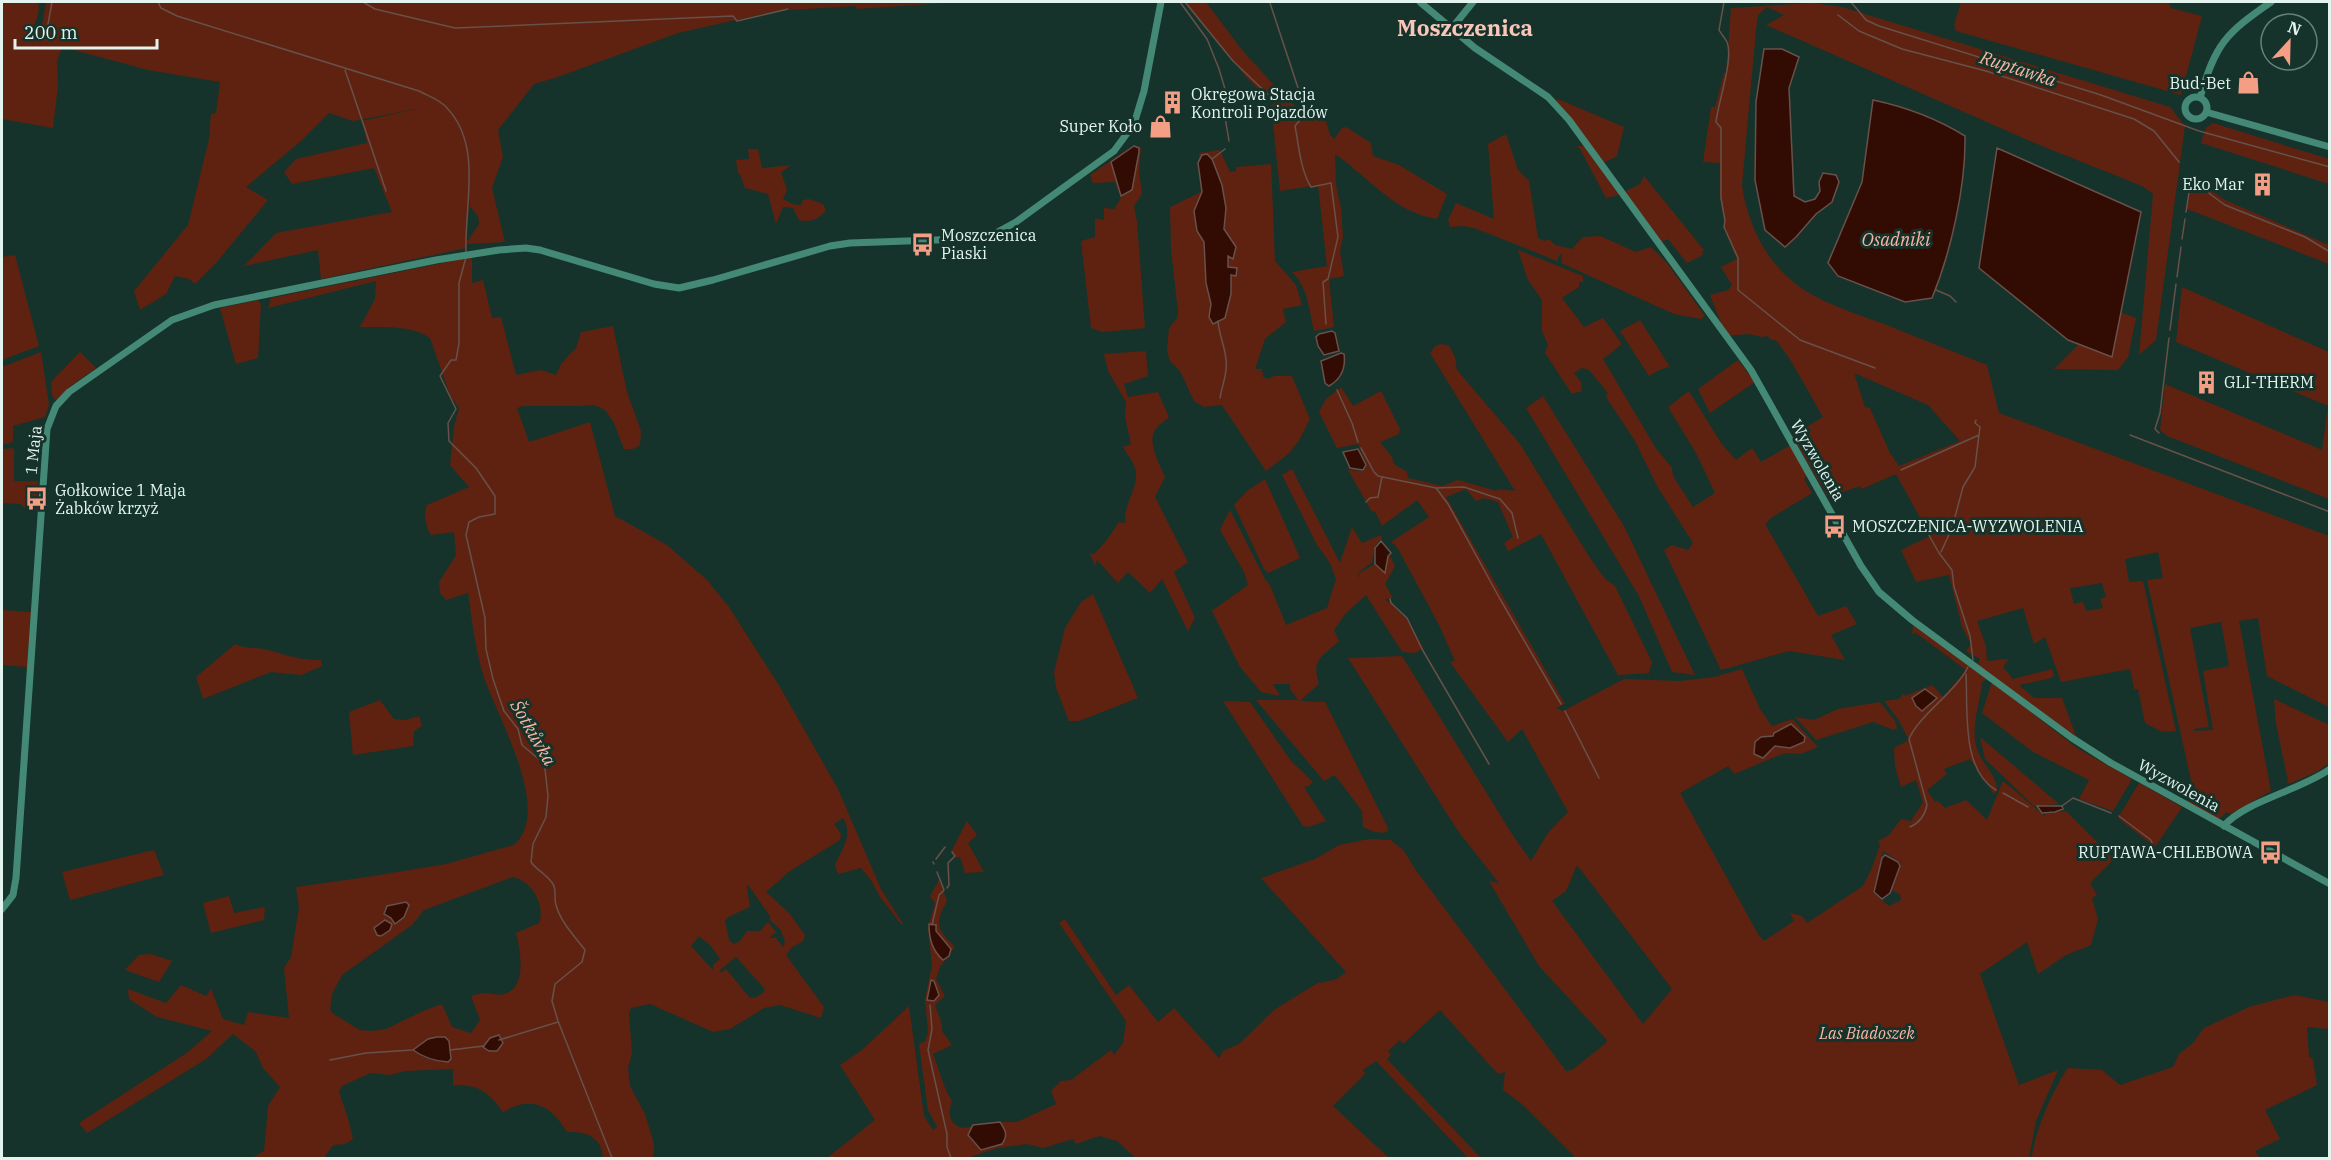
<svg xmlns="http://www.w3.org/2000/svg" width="2331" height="1160" font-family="'IBM Plex Serif',serif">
	<rect width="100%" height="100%" fill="#15332b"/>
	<path fill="#5f2210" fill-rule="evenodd" d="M2 2H38C41 15 34 27 26 36L42 25 46 2H962L857 9 856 6 790 10 789 8 678 33 555 78 534 84 498 130 503 157 492 188 505 242 467 244V242L466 248 321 279 318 250 244 266 276 233 392 212 374 168 292 184 284 172 296 159 367 143 362 121 421 108 353 121 329 113 301 141 246 187 268 200 216 263 195 284 189 279 175 276 166 294 140 310 134 291 188 225 209 139 211 114 216 113 220 82 148 70 59 46 62 47 57 61 58 86 53 128 2 119ZM469 192 470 207 478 216 479 224 467 242Z
		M1184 2H1206L1242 50 1283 95 1300 110 1325 117 1330 135 1334 139 1342 128 1346 127 1371 143 1373 156 1399 165 1447 194 1437 219C1393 212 1369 177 1335 154L1336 185 1341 208 1343 237 1340 251 1344 276 1329 279 1334 327 1314 331C1309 310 1308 287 1292 272L1327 266 1318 185 1280 191 1271 105 1274 104 1247 78Z
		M1961 2H2169L2171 8 2202 16 2181 95 1956 31 1954 25Z
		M1812 3 1842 7 2170 107 2185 126 2156 340 2139 355 2153 194 2142 186 2037 144 1766 25 1784 15 1767 7 1758 15 1756 30 1742 185C1748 229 1771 272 1811 294 1834 307 1859 315 1884 324 1918 338 1952 351 1987 365L1999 413 2329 536V707L2267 676 2258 618 2239 621 2271 791 2230 814 2227 812 2219 819 2187 802 2192 785 2147 580 2163 578 2158 552 2125 559 2129 582 2143 581 2176 731 2162 732 2145 723 2138 689H2134L2130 669 2061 682 2045 637 2034 644 2023 608 1977 621 1986 646 1987 661 2009 659 2003 667 2013 679 2052 669 2054 676 2048 679 2019 685 2034 698H2062L2076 736 2065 731 1977 666 1980 659 1966 651 1971 644 1962 627 1949 575 1916 582 1901 550 1930 536 1896 474 1862 489 1860 486 1828 497 1792 436 1823 417 1791 361 1777 341 1770 339 1768 336 1762 337 1748 334 1726 336 1710 295 1728 290 1732 285 1721 267 1737 259 1723 226 1725 225 1720 195V163L1703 162 1711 107H1715L1724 73H1726L1731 8ZM1854 373 1928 405 1960 441 1899 466 1890 453 1870 408 1865 407ZM2102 583 2106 597 2100 599 2103 608 2086 611 2083 602 2074 604 2070 588ZM2221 622 2229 666 2203 671 2213 730 2194 731V729L2209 727 2190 628Z
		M1558 99 1624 127 1617 156 1603 163 1556 101Z
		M2213 123 2329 159V184L2201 143 2206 128Z
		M1506 134 1518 170 1529 181 1538 238 1544 241 1549 239 1555 245 1572 249 1583 237 1600 236 1636 252 1651 247 1667 263 1705 316 1701 319 1674 314 1561 263 1562 255 1560 254 1557 261 1477 229 1464 226 1450 227 1448 220 1456 203 1494 219 1488 144Z
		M1134 145 1141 147 1139 172 1142 194 1134 206 1137 222 1145 328 1102 332 1091 328 1081 241 1095 237V218L1104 220V208L1114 209 1121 198 1115 182 1093 183 1090 175Z
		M1576 146H1584L1619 195 1606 198 1580 149Z
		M748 149H758L762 168 792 165 781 172 787 190 783 199 792 204 801 205 803 200 809 199 823 204 826 210C820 219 809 223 799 220L793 208 783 207 776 224 768 194 745 188 740 174H738L736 160 749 159Z
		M1220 150 1230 172 1236 171V167L1271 164 1275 261 1296 285 1302 305 1283 309 1286 322 1265 339 1255 369H1262L1263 377 1269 379 1274 376H1292L1310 419 1298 442 1288 454 1266 471 1222 405 1204 407 1194 401 1180 371 1170 361 1167 351 1169 328 1177 318 1178 311 1171 250 1170 207 1201 192 1199 153Z
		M2193 172 2209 189 2225 200 2329 245V264L2187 209Z
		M1644 176 1704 250 1702 252 1703 255 1687 263 1668 239 1661 242 1624 192 1640 184Z
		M1518 250 1583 276V282H1579V287L1562 298 1584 327 1603 318 1622 344 1603 359 1655 447 1672 468 1673 476 1693 507 1715 493 1696 453 1668 407 1689 391 1721 443 1736 460 1752 448 1761 462 1791 445 1808 475 1804 479 1812 493 1771 518 1765 524 1818 616 1846 606 1857 624 1831 635 1845 660 1789 651 1721 670 1664 550 1672 545 1688 550 1693 543 1657 486 1635 441 1606 397 1608 393 1589 370 1582 368 1574 373 1581 382 1582 391 1572 394 1545 353 1548 345 1542 331V300L1528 280Z
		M15 255 39 346 2 360V257Z
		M472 257V283L483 280 492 318 501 317 516 375 541 370 556 375 561 364 576 348 581 332 613 326 627 392 641 431 640 445 633 449H624L614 423 606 411 599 407 594 405 578 406H523L517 408 529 442 590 422 615 516 667 545 707 580 729 607 780 687 838 789 881 889 903 924H901L880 897 871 880 861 868 838 874 835 865C841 851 854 834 843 818L834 824 841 834 840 840 790 871 766 892 789 913 805 935 803 941 791 948 786 955 824 1007 821 1018 780 1005 764 1008 730 1029 713 1032 650 1004 631 1008 629 1013 632 1053 628 1068 630 1086 645 1114 654 1144 653 1158H603C602 1137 586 1131 567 1132 551 1106 533 1095 503 1112 488 1091 479 1085 453 1085V1069L405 1071 390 1075 370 1073 342 1086 339 1092 348 1118 353 1139 345 1144 333 1145 324 1158H252L264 1151 268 1106 280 1087 263 1068 256 1052 233 1034 206 1059 87 1133 79 1123 188 1052 212 1031 157 1017 129 999 128 989 166 1003 181 985 206 996 211 989 223 1019 244 1025 248 1012 289 1018 284 968 291 957 299 907 296 887 367 877 446 864 514 845C554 810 495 714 483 674 475 648 472 620 468 593L446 600 440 593 439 582 456 555 454 532 431 535C426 528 423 513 427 505L469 487 450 465 454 427 459 408 450 395 430 338C413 325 381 327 360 327L375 299 376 281 268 308 271 298ZM513 877C531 881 546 904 539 923L516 933C520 949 528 988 504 994 499 996 491 993 485 993 480 993 475 995 471 996L480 1020 471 1033 452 1027 442 1004 423 1011 386 1029 371 1031 360 1030 335 1015 330 1010 332 994 342 975 412 925 424 910ZM748 885 770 916V920L782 931 781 933C785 938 786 941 783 947L776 938H769L776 932 768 922 760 931H747L740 941 734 944 729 940 725 921 728 917 750 907 747 887ZM395 903 409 905 404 917 395 924 384 910 387 906ZM699 936 711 946 720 959 713 965V970L691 946ZM736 957 764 988 765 991 757 997 750 998 726 969 721 973 720 970ZM428 1039 449 1041 451 1059C436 1062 425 1060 413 1050Z
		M2182 287 2329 352V499L2167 436 2160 430 2165 384 2322 450 2328 406 2176 342Z
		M258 300 261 304 258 358 236 364 220 308Z
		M2120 312 2136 318 2128 357 2118 370 2054 369 2080 343Z
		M1640 320 1670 367 1661 369 1649 376 1620 331Z
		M1441 344 1449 346 1455 357 1457 370 1520 444 1590 558 1605 579 1615 586 1652 662 1649 673 1618 675 1541 534 1508 551 1504 543 1513 537 1498 502 1484 498 1476 501 1466 489 1446 497 1565 704 1556 708 1563 711 1624 679 1680 681 1714 677 1742 669 1760 709 1772 726 1792 719 1818 747 1801 754 1785 753 1734 774 1728 766 1680 793 1758 934 1764 941 1794 921 1790 913 1802 916 1807 923 1863 886 1871 870 1880 845 1878 841 1889 835 1901 819 1911 821 1923 802 1916 780 1901 787 1895 766 1894 748 1909 740 1898 719 1884 701 1899 699 1904 693 1905 696 1932 685 1943 697 1966 670 1916 633 1912 634 1913 626 1914 625 1987 679 1982 682C1980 704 1970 727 1977 749 1982 765 1997 774 1997 791L1994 794 1970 759 1944 769 1947 774 1927 790 1935 802 1938 801 1945 808 1966 800 1987 820 2003 781 2046 817 2045 814 2066 811 2114 859 2090 883 2097 895 2092 898 2098 919 2091 945 2066 955 2038 974 2027 942 1980 974 2019 1085 2058 1070 2036 1121 2029 1158H1576L1523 1105 1503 1090 1505 1072 1498 1074 1440 1010 1403 1044 1400 1040 1388 1051 1391 1055 1387 1059 1480 1157 1479 1158H1468L1376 1061 1363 1070 1365 1074 1333 1106 1389 1158H1136L1117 1141 1099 1136 1076 1144 1073 1139 1043 1148 1027 1144 997 1148 967 1158H827L875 1120 840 1065 862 1050 909 1006 924 1116 933 1130 937 1127 928 1110 919 1044 925 1041 928 1033 925 998 932 966 928 928 935 903 930 896 939 880 947 901C934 924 937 929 955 947L940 967 936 979 945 996 935 1005 942 1024V1031L952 1045 933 1054C939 1069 943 1087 952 1101 948 1113 948 1123 962 1128L982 1125 996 1126 1003 1122H1017L1056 1104 1051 1091 1061 1081 1071 1080 1111 1050 1114 1055 1123 1043 1126 1021 1059 923 1065 919 1116 995 1129 985 1158 1022 1174 1008 1219 1058 1223 1051 1239 1044 1274 1010 1319 982 1321 983 1337 979 1346 972 1261 878 1315 859 1339 845 1369 839 1391 840 1404 851 1415 869 1566 1071 1572 1070 1606 1043 1607 1040 1539 966 1489 881 1499 883 1458 831 1348 658 1402 656 1512 834 1531 861 1548 833 1568 812 1522 729 1508 742 1450 662 1455 661 1439 625 1397 547 1391 542 1429 517 1417 500 1382 526 1375 511 1372 512 1348 470 1363 471 1367 466 1358 444 1337 448 1319 412 1326 399 1341 387 1353 406 1381 391 1400 429 1399 434 1380 442 1392 457 1394 464 1407 472 1408 478 1442 486 1458 480 1497 491V489L1515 491 1430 353 1435 346ZM1883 851 1901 863 1892 890 1900 894 1901 900 1889 906 1873 893ZM1577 865 1672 989 1643 1024 1552 901 1566 891Z
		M1146 351 1148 376 1124 384 1128 397 1158 392 1169 417C1165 421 1158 425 1155 430 1147 443 1160 465 1165 477L1155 497 1188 562 1174 572 1195 618 1188 631 1162 579 1150 593 1128 572 1118 583 1097 560 1095 566 1090 553 1094 554 1107 540 1119 522 1125 523C1124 504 1137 490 1136 473 1136 465 1127 454 1123 447L1131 444 1125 417 1126 402 1108 371 1104 354Z
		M41 352 49 405 45 417 13 426V442L2 445V367Z
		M80 352 96 368 68 388 59 399 55 400 52 395 51 382Z
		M1738 360 1755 382 1710 413 1698 389Z
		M1543 396 1624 526 1695 675 1672 672 1639 596 1526 408Z
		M14 448V481H38L37 509 24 508 21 504 2 503V449Z
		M1292 469 1340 563 1352 527 1362 543 1381 535 1382 538 1375 546 1372 562 1357 574 1362 581 1358 574 1375 564 1384 572 1388 556H1390L1395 566 1385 584 1393 598 1385 599 1406 618 1423 647 1416 653 1402 652 1366 595 1346 613 1334 630 1339 641C1322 657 1311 659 1319 684L1300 701 1325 702 1387 826 1388 831 1382 833 1372 831 1363 827 1362 811 1338 779 1334 775 1324 781 1256 700H1298L1290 689V684H1273L1280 696 1261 692 1240 667 1211 609 1213 610 1248 585 1244 572 1220 530 1230 510 1265 579 1270 585 1286 625 1327 608 1336 579 1330 563 1317 545 1282 475Z
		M1265 479 1300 558 1268 573 1264 569 1234 505 1247 491Z
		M1093 594 1138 698 1079 721H1069L1056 688 1054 672 1065 628 1081 602Z
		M2 610 31 612 27 667 2 665Z
		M235 644C245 649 253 647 263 649 286 654 295 660 321 660L322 666 301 675 271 672 203 699 196 677Z
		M1992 682 2077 748 2132 779 2113 811 2079 799 2089 780 2033 752 1982 713Z
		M2274 699 2329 725V763L2318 771 2289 784 2288 782 2285 783 2288 781 2276 724Z
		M380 700 394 719 406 720 419 716 422 726 414 731 413 746 353 755 349 712Z
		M1223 701 1250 702 1291 761 1313 782 1309 786 1304 787 1326 821 1308 827 1303 826Z
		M1880 702 1895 721 1897 728 1894 730 1873 722 1816 740 1795 717 1814 720 1838 709Z
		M1980 737 2059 804 2034 806 1985 759Z
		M2139 783 2182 807 2155 847 2118 818Z
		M967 821 977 835 968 843 984 872 965 873 960 857H955L951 852Z
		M154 850 164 875 70 900 62 872Z
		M229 896 234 913 265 907 264 920 211 933 203 903Z
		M151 954 172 961 159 982 125 970 139 955Z
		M2294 995 2329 1002V1029L2307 1027 2309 1057 2313 1059 2317 1085 2265 1110 2280 1139 2255 1151 2260 1158H2032C2034 1133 2053 1089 2068 1068L2102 1070 2120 1085 2173 1067 2179 1054 2193 1043 2204 1028 2249 1007Z"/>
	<path fill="#320b03" stroke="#67514a" stroke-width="1.5" d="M1764 49H1782L1799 57 1789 88 1794 196 1805 202 1815 199 1820 191 1819 182 1823 173 1836 175 1839 182 1832 202 1816 214 1796 237 1785 247 1765 230 1755 180 1756 102Z
		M1873 100C1906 107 1936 118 1965 136 1966 185 1951 252 1932 298L1905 302 1838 276 1828 263 1862 182Z
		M1134 146 1139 148V152L1132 190 1121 196 1111 162Z
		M1997 148 2141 212 2112 357 2068 340 1979 268Z
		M1207 154 1212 159 1222 185 1226 208 1224 229 1236 247 1233 259 1228 256V267L1237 268 1236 276 1231 275V294L1225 318 1213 324 1209 317 1211 304 1206 283 1204 242 1197 231 1194 211 1202 192 1198 163 1202 155Z
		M1332 331 1335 333 1339 351 1324 355 1318 346 1316 337 1319 334Z
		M1341 353 1344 354C1346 368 1341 379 1329 386L1325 383 1321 361Z
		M1358 449 1366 465 1363 470 1350 468 1343 452Z
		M1381 541 1391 553 1388 556 1385 573 1375 564V548Z
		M1925 689 1937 698 1922 711 1916 706 1912 698Z
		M1791 724 1805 737 1804 742 1790 748 1775 746 1763 758 1754 754 1755 742 1761 737 1773 736 1774 733Z
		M2037 806H2062L2063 809 2055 812 2042 813Z
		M1885 855 1898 862 1900 866 1890 893 1882 899 1874 892 1882 858Z
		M406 902 409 905 404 917 395 924 391 918 384 914 387 906Z
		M385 920 392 924 390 930 381 936 377 935 374 928Z
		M929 924 936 925V931L951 949 949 956 943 960C932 950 929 939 929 924Z
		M931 980 934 981 939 995 934 1001 927 1000Z
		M499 1035 503 1043 497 1051H489L483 1047 490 1038Z
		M437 1037H445L449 1041 451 1059 448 1062C434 1061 424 1058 413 1050L428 1039Z
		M1000 1122C1006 1131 1008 1135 1002 1144L981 1150 968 1135 973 1125Z"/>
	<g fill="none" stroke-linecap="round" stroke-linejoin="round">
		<path stroke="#67514a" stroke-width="1.5" d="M158 2 161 8 177 16 419 91C428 96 441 100 447 108 483 146 464 205 466 253
			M363 2 375 9 455 28 733 16 737 21 788 9
			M1180 2 1207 39 1219 69 1225 89 1223 105 1229 141
			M1185 2 1233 61 1276 102
			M1724 2 1719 30C1721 34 1725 38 1727 42 1734 59 1718 102 1716 122L1721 128V198L1725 221 1724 227 1738 258V290L1800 340 1875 368
			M1851 2 1866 20 1879 26 2101 95 2199 131 2330 167
			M1270 3 1306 112 1303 118
			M1838 15 1859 31 1902 49 1986 71 2134 119 2154 131 2179 162
			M46 35 52 2
			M345 70 386 191
			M1300 120 1295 126C1299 146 1300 169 1311 187L1331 183 1338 237 1328 279 1323 282 1326 324
			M1212 159 1225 149
			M2193 176 2210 194 2225 205 2305 237 2330 252
			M2186 212 2190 186 2195 179
			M2182 239 2185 219
			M466 257 459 283V343L456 360H451L440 376 456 409 448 423 449 441 476 468 495 496V514L479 517 469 522 466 535 485 618 486 649 493 679 504 711 518 729 522 745 541 761 545 769 548 796 546 817 533 844 531 862C537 871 550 876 554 886 556 892 554 899 556 905 560 921 575 937 585 950L582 962 555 984 552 1001 558 1021 612 1158
			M2177 277 2181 247
			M1936 290 1950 296 1956 302
			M1218 321C1219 335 1225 346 1226 360 1228 373 1222 385 1220 398
			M2170 330 2176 284
			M1337 390 1352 423 1358 442
			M2159 433 2155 429 2160 413 2169 338
			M2130 435 2330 512
			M1361 448 1374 472 1378 476 1436 488 1464 487 1500 499 1512 513 1518 538
			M1901 470 1979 435
			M1436 488 1448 504 1500 599 1561 704
			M1366 502 1370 498 1378 497 1382 477
			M1921 521 1939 553 1952 570 1954 587 1970 636 1973 660
			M1941 552 1952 528 1963 487 1975 467 1980 427 1975 423 1976 420
			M1390 599 1391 603 1407 618 1422 649 1489 764
			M1966 674C1968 709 1961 770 1996 790
			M1565 711 1599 778
			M2003 793 2028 807
			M2062 806 2073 798 2111 813
			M2119 816 2151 840 2153 845
			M1910 827C1919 823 1925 815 1927 805L1909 739C1919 715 1955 693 1968 667
			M936 859 945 847
			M933 862 934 864
			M947 888 949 885 948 863 955 856 952 852
			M932 925 939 895 944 890 937 872
			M930 1005 932 1029 928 1050 947 1134V1147L951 1158
			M499 1040 558 1022
			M450 1050 484 1046
			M330 1060 366 1053 412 1050"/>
		<path stroke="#448976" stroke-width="7" d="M1420 2 1475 48 1548 97 1569 120 1751 370 1861 566 1879 592 1912 620 2072 738 2111 763 2330 884
			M1452 28 1473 2
			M2185 108a11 11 0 1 1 22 0a11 11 0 1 1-22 0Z
			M2200 98C2215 44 2226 33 2271 2
			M2206 112 2330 147
			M2224 826C2243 802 2301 790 2330 769
			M2 909 13 895 16 878 47 429 56 406 69 392 172 320 214 305 436 260 499 250 526 248 540 250 654 284 679 288 713 280 830 246 850 243 963 239 994 234 1016 222 1060 190 1114 151 1134 124 1144 91 1161 2"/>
	</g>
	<defs>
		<symbol id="shop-bare" viewBox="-9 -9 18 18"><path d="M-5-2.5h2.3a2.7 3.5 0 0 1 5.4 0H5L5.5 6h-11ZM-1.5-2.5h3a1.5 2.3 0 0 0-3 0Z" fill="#f49e86" stroke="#15332b" stroke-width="2.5" paint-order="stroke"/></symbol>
		<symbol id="building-bare" viewBox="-9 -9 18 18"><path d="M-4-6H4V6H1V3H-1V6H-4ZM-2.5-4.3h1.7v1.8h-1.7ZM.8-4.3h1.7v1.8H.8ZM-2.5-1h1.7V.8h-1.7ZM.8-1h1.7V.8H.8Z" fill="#f49e86" stroke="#15332b" stroke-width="2.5" paint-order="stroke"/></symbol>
		<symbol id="bus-bare" viewBox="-9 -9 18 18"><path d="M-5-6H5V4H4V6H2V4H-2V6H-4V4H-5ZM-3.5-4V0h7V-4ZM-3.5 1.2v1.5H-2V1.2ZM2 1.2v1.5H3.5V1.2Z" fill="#f49e86" stroke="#15332b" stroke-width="2.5" paint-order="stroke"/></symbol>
	</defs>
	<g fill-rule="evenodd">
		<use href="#shop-bare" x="2232" y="66" width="33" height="33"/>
		<use href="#building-bare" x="1156" y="86" width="33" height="33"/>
		<use href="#shop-bare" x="1144" y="110" width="33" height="33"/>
		<use href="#building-bare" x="2246" y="168" width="33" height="33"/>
		<use href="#bus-bare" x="906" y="228" width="33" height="33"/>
		<use href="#building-bare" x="2190" y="366" width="33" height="33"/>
		<use href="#bus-bare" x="20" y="482" width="33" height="33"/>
		<use href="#bus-bare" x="1818" y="510" width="33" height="33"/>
		<use href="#bus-bare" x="2254" y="836" width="33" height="33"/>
	</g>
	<g text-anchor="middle" stroke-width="6" stroke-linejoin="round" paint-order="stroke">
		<g font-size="16" fill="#e3f4ef" stroke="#15332b" text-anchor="start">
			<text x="2231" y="89" text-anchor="end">Bud-Bet</text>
			<text x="1191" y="100">Okręgowa Stacja<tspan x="1191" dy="18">Kontroli Pojazdów</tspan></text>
			<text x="1142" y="132" text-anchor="end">Super Koło</text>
			<text x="2244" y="190" text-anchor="end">Eko Mar</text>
			<text x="941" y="241">Moszczenica<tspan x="941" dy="18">Piaski</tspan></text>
			<text x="2224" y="388">GLI-THERM</text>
			<text x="55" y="496">Gołkowice 1 Maja<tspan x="55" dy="18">Żabków krzyż</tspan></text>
			<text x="1852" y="532">MOSZCZENICA-WYZWOLENIA</text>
			<text x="2253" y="858" text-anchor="end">RUPTAWA-CHLEBOWA</text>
		</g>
		<g font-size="16" fill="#e3f4ef" stroke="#15332b">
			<text transform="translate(33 450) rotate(-84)" y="6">1 Maja</text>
			<text transform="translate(1818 460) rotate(60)" y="6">Wyzwolenia</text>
			<text transform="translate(2179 785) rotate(29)" y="6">Wyzwolenia</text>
		</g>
		<g font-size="16" font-style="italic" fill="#fbb7a4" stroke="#15332b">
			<text x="1867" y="1039">Las Biadoszek</text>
		</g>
		<g font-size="18" font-style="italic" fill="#f8b5a2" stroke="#15332b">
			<text transform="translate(2018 69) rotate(18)" y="6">Ruptawka</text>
			<text x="1896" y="246">Osadniki</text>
			<text transform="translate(533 733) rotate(60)" y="6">Šotkůvka</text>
		</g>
		<g font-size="22" font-weight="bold" fill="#f8c7b9" stroke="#15332b">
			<text x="1465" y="36">Moszczenica</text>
		</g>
	</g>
	<rect width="2331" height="1160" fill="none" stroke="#e3f4ef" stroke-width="6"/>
	<g transform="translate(2289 42) rotate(22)"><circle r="28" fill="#15332b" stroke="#678079" stroke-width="1.5"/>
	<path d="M0-4.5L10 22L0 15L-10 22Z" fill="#f49e86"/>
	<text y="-9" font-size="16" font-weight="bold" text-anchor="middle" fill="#e3f4ef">N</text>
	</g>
	<path d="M15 39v9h142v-9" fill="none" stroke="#e3f4ef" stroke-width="3"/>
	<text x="24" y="39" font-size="18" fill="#e3f4ef" stroke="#15332b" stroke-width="4.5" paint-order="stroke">200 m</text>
</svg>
